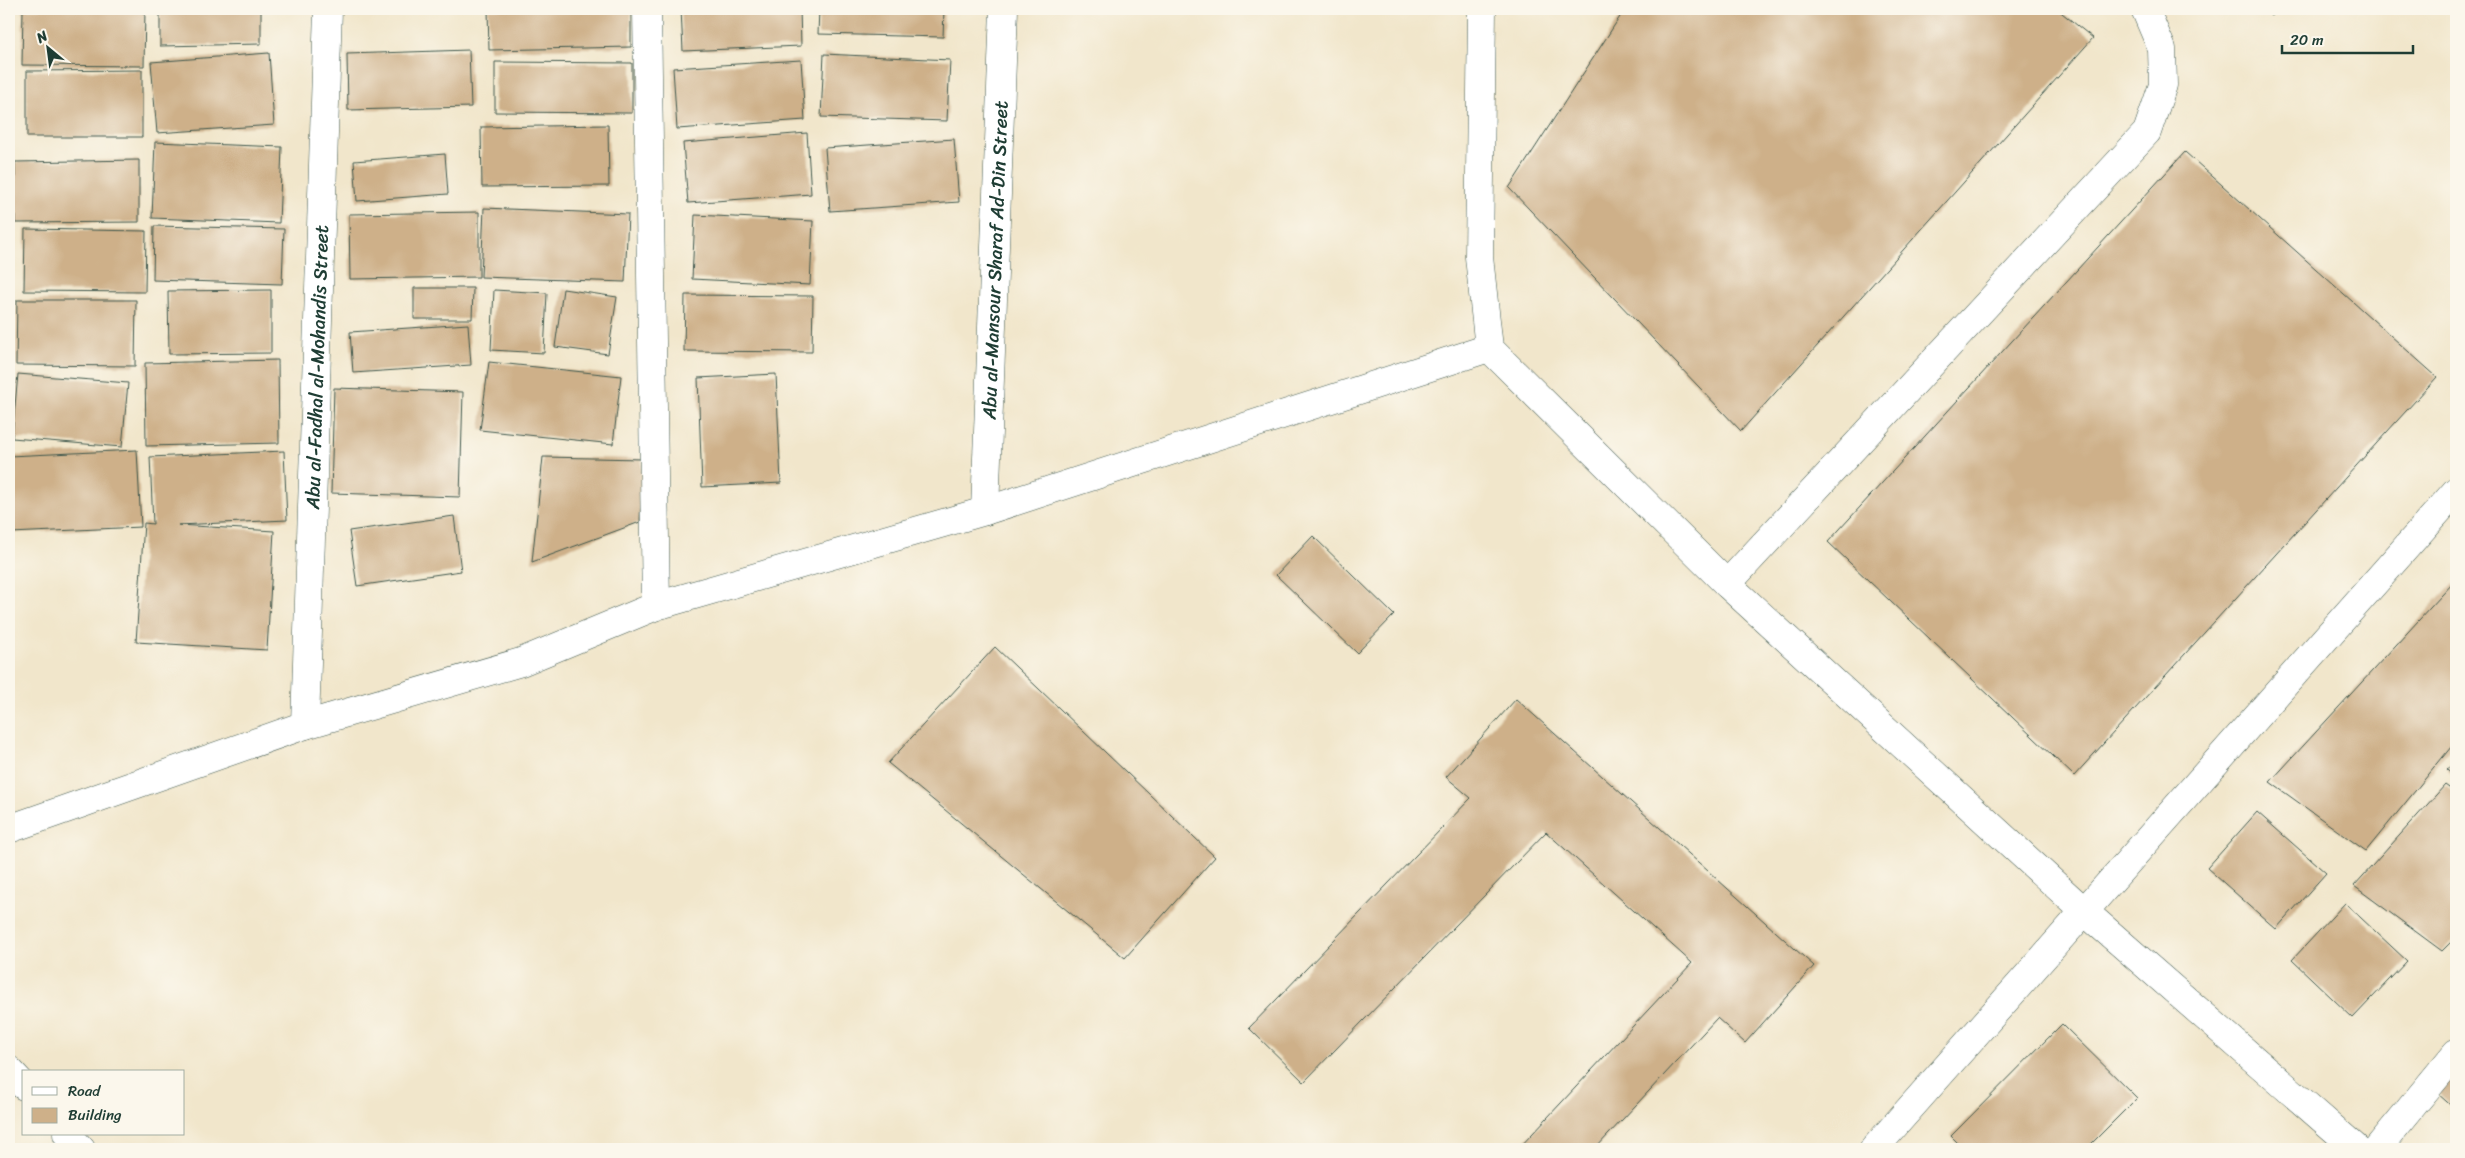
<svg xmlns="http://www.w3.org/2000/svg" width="2465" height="1158" font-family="Sriracha,sans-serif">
	<rect width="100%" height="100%" fill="#fbf7ec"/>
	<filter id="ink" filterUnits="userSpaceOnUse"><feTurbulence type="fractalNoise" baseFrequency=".02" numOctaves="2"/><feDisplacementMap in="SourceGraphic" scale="10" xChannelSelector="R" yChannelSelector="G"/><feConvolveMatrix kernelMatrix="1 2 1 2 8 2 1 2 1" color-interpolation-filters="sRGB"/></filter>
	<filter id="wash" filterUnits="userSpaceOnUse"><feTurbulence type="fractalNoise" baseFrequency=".0096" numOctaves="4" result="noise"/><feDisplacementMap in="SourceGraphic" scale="20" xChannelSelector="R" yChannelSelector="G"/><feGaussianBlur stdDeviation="1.12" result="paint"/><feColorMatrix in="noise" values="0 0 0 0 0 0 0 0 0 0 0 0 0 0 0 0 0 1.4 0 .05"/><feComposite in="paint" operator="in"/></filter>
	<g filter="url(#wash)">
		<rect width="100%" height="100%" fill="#f1e6cb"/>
		<g id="blocks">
			<path fill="#ceb089" d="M23 9H145L144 66 22 65Z
				M160 9H261V44L160 46Z
				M488 9H631V47L489 50Z
				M681 9H800L801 46 683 51Z
				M819 9H944L943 37 818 34Z
				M1625 9H2057L2093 38 1741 431 1509 188Z
				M2263 9H2278L2271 16Z
				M469 50 471 107 348 110 347 54Z
				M269 53 274 125 157 133 151 62Z
				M824 54 950 60 947 121 821 117Z
				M801 60 805 120 677 129 673 68Z
				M495 62 632 63V113L495 112Z
				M142 70V137H27V71Z
				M608 125 609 186 482 187 481 127Z
				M807 133 811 194 688 203 683 143Z
				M954 139 959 202 830 211 825 148Z
				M155 142 282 147 279 223 152 218Z
				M2185 152 2437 377 2074 776 1828 542Z
				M445 154 448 194 357 201 354 161Z
				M139 160V222L15 223V162Z
				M484 208 628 214 625 282 481 277Z
				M479 212V277L350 279 349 214Z
				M695 215 813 221 810 285 692 279Z
				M154 226 284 229 282 284 153 280Z
				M25 229 146 231 145 292 24 291Z
				M414 288H473L472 319H414Z
				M563 289 617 297 608 354 555 347Z
				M271 290V353L169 354 168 291Z
				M494 290 547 293 544 353 491 350Z
				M685 295 813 296 812 352 684 351Z
				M17 300H136L135 366 16 365Z
				M468 324 471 365 353 373 350 332Z
				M278 360 279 443 146 446 145 363Z
				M489 362 621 376 613 444 480 430Z
				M18 374 128 383 122 447 12 438Z
				M776 374 781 483 702 487 698 378Z
				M334 388 463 392 460 497 331 493Z
				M137 450 141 527 11 533 9 456Z
				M284 451 287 520 178 525 274 531 267 650 136 642 144 523 153 524 150 457Z
				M543 457 642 459 640 522 532 562Z
				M454 516 461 571 357 586 349 531Z
				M1313 536 1394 615 1357 653 1276 575Z
				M2453 583 2456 586V741L2366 851 2270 782Z
				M995 647 1215 857 1125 958 888 763Z
				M1516 699 1814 966 1745 1043 1717 1018 1595 1149H1518L1692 963 1546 832 1304 1082 1249 1028 1471 798 1446 777Z
				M2456 759V778L2447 770Z
				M2445 785 2456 793V937L2442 951 2354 886Z
				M2257 812 2326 873 2276 929 2207 868Z
				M2345 903 2407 961 2353 1018 2292 960Z
				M2062 1024 2137 1098 2086 1149H1964L1951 1136Z
				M2456 1067V1110L2437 1093Z"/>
		</g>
	</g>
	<g filter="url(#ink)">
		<use href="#blocks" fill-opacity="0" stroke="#3e564b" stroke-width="1"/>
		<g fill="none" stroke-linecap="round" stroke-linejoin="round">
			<defs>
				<g id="minor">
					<path d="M647 9 656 606"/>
					<path id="s1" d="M985 511 1004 9"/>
					<path d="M1727 584 2147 132 2163 85 2162 49 2145 9"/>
					<path id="s2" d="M305 725 328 9"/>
					<path d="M9 829 305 725 521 662 656 606 985 511 1489 348"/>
					<path d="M9 1070 24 1086"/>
					<path d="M67 1134 81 1149"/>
					<path d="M1874 1149 2456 491"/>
					<path d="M2377 1149 2456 1053"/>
				</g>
				<path id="tertiary" d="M1482 9 1479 257 1489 348 1727 584 2085 912 2357 1149"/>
			</defs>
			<use href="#minor" stroke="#3e564b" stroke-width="29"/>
			<use href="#tertiary" stroke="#3e564b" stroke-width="29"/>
			<use href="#minor" stroke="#fff" stroke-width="28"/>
			<use href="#tertiary" stroke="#fff" stroke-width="28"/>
		</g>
	</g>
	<g text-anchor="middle" stroke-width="4.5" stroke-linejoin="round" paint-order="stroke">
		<g font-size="19" fill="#1f3d34" stroke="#fbf7ec">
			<text dy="7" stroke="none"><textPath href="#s1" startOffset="251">Abu al-Mansour Sharaf Ad-Din Street</textPath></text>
			<text dy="7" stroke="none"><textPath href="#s2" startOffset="358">Abu al-Fadhal al-Mohandis Street</textPath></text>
		</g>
	</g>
	<rect width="2465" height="1158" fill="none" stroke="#fbf7ec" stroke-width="30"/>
	<rect x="22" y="1070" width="162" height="65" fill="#fbf7ec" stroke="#a3ada2"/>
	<rect x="32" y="1087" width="25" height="8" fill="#ffffff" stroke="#a3ada2"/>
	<text x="68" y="1096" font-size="15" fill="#1f3d34">Road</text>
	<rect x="32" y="1108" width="25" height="15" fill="#ceb089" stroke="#a3ada2"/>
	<text x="68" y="1120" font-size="15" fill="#1f3d34">Building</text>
	<g transform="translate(48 48) rotate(331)" stroke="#fbf7ec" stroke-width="4" paint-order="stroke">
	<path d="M0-4L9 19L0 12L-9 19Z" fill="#1f3d34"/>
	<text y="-8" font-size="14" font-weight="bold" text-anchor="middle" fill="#1f3d34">N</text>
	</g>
	<path d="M2282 45v8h131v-8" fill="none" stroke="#1f3d34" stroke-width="2.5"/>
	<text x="2290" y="45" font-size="15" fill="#1f3d34" stroke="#fbf7ec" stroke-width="4" paint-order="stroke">20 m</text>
</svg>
